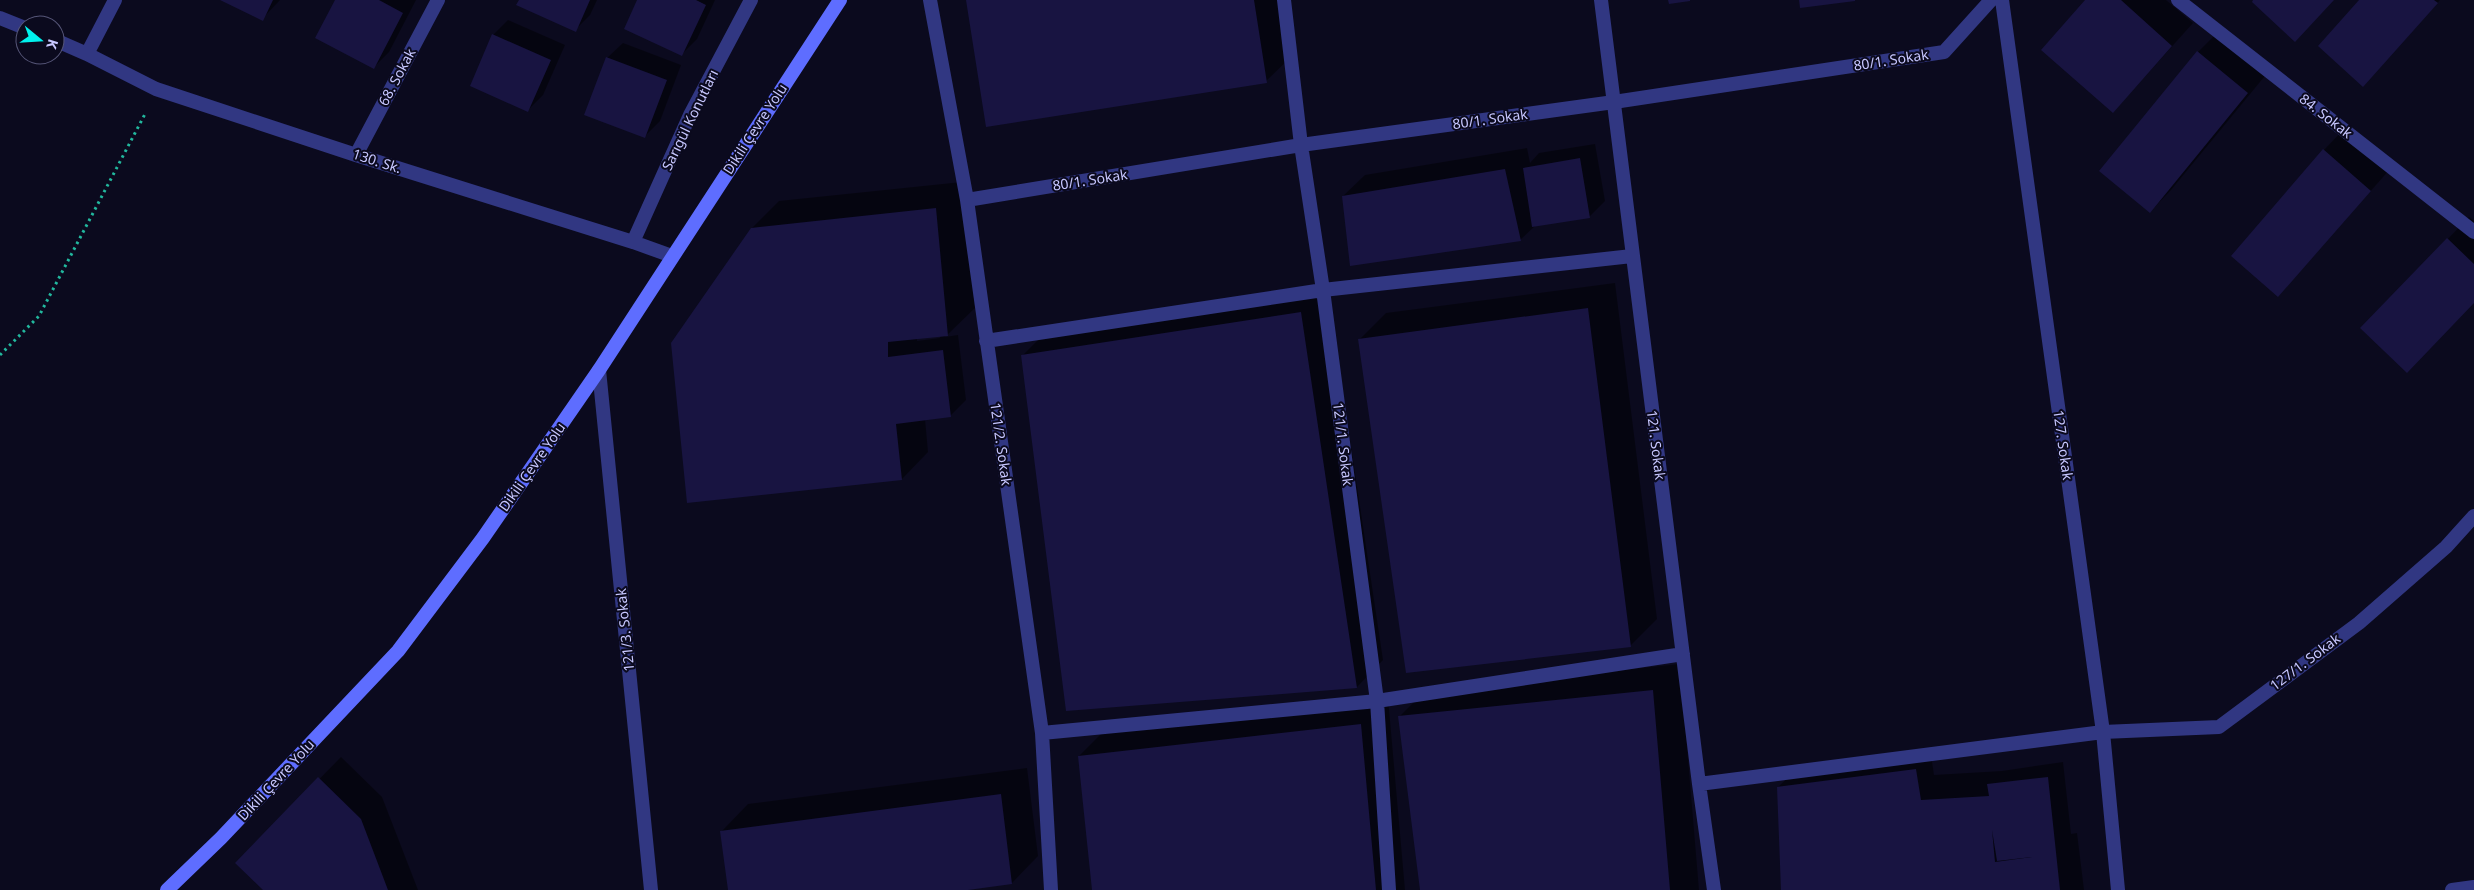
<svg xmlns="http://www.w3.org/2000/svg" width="2474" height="890" font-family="'Noto Sans',sans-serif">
	<rect width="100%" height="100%" fill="#0b0a1e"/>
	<path fill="#0007" fill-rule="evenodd" d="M223 0H280L262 19Z
		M337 0H416L389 52 374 67Z
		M520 0H597L590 15 575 30Z
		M639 0H715L697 39 682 54Z
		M967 0H1284L1293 55 1266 81Z
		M2086 0H2166L2193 23 2113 112Z
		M2360 0H2440L2363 85Z
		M508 20 565 45 543 95 528 110 493 35Z
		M2220 30 2269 71 2171 190 2150 212 2101 171 2198 52Z
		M623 43 681 65 660 121 645 136 607 58Z
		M2345 128 2391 168 2278 296 2324 150Z
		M1595 144 1605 201 1590 216 1535 226 1520 240 1343 196 1365 175 1527 148 1530 163 1539 153Z
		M962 182 975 308 945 337 958 335 966 400 951 415 925 419 928 452 902 479 752 228 779 201ZM939 335 940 338 917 341V338Z
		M2469 217 2474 221V302L2362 328Z
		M1615 283 1657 619 1630 646 1359 340 1386 313Z
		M1327 286 1383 660 1357 687 1022 356 1049 329Z
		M1680 664 1699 890H1421L1399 717 1426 690Z
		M1388 698 1405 890H1093L1079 756 1105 730Z
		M1931 755 1934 775 2002 771 2063 762 2071 834 2077 833 2084 890H1782L1778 787 1794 772Z
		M341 757 382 797 418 890H264L237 863Z
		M1027 768 1038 856 1012 883 958 890H729L722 831 748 804Z"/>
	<path fill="#181441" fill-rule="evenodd" d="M220 0H273L263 21Z
		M335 0H379L403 13 374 69 315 38Z
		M519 0H590L576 32 516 5Z
		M637 0H696L706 5 682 56 624 29Z
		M966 0H1254L1267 83 986 127Z
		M1668 0H1690V1L1669 4Z
		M1799 0H1855V1L1800 8Z
		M2085 0H2121L2172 46 2113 113 2041 50Z
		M2253 0H2334L2295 42 2252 2Z
		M2359 0H2434L2438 3 2363 87 2318 46Z
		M492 34 551 60 528 112 470 86Z
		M2197 51 2248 93 2150 213 2099 171Z
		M606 57 667 80 645 138 584 115Z
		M2323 149 2371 191 2278 297 2231 256Z
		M1580 158 1590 218 1532 227 1523 168Z
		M1505 169 1521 241 1350 266 1342 196Z
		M936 208 948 336 888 342V357L943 350 951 417 896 424 902 480 687 503 671 343 751 228Z
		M2447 238 2474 264V303L2407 373 2360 328Z
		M1588 308 1631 647 1406 673 1358 339Z
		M1301 312 1357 688 1066 711 1021 355Z
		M1653 690 1670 890H1420L1398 716Z
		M1361 724 1376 890H1092L1078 756Z
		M1916 769 1921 800 1989 796 1987 784 2048 777 2060 890H1781L1777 787ZM1992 830 1997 861 2032 857 1995 862Z
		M318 777 361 819 388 890H263L235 863Z
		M1001 794 1012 884 968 890H728L720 831Z"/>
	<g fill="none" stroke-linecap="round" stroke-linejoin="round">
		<path stroke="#22b89e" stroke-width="3" stroke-dasharray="2.5 4" stroke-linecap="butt" d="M0 355 39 316 145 114"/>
		<path stroke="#313782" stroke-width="14" d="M930 0 967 200 1042 733 1051 890
			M1284 0 1301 145 1323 290 1377 701 1389 890
			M1601 0 1699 784 1714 890
			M2002 0 2103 732 2118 890
			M2178 0 2474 232
			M0 18 25 28
			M55 40 87 54 156 89 356 155 633 242 672 256
			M87 54 115 0
			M356 155 438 0
			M967 200 1301 145 1614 102 1944 52 1991 0
			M633 242 690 115 751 0
			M986 341 1323 290 1632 256
			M599 370 651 890
			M1042 733 1377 701 1683 654
			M1699 784 2103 732 2219 727 2359 623 2446 547 2474 516
			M2452 890 2474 887"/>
		<path stroke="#5e6dff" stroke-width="14" d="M167 890 221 838 398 651 483 538 599 370 840 0"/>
	</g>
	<g text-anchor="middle" stroke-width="4" stroke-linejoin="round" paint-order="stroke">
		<g font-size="14" fill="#c7c7ff" stroke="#0b0a1e">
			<text transform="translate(1891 60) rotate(-9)" y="5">80/1. Sokak</text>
			<text transform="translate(397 77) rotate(-62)" y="5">68. Sokak</text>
			<text transform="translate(2326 116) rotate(38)" y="5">84. Sokak</text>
			<text transform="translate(1490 119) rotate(-8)" y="5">80/1. Sokak</text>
			<text transform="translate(690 120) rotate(-64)" y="5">Sarıgül Konutları</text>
			<text transform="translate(755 129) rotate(-57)" y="5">Dikili Çevre Yolu</text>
			<text transform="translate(377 161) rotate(18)" y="5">130. Sk.</text>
			<text transform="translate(1090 180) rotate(-9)" y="5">80/1. Sokak</text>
			<text transform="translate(1001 444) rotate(82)" y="5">121/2. Sokak</text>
			<text transform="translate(1343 444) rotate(83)" y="5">121/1. Sokak</text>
			<text transform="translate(1656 445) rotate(83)" y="5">121. Sokak</text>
			<text transform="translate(2063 445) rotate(82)" y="5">127. Sokak</text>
			<text transform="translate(532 467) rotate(-55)" y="5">Dikili Çevre Yolu</text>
			<text transform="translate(625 630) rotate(-96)" y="5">121/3. Sokak</text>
			<text transform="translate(2305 662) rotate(-37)" y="5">127/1. Sokak</text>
			<text transform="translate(276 780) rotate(-47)" y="5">Dikili Çevre Yolu</text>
		</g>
	</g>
	<g transform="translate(40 40) rotate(108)"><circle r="24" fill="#0b0a1e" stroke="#565678"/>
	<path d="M0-4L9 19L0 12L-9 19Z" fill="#00f2ee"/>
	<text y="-8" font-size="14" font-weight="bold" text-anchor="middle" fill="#c7c7ff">K</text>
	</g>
</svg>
